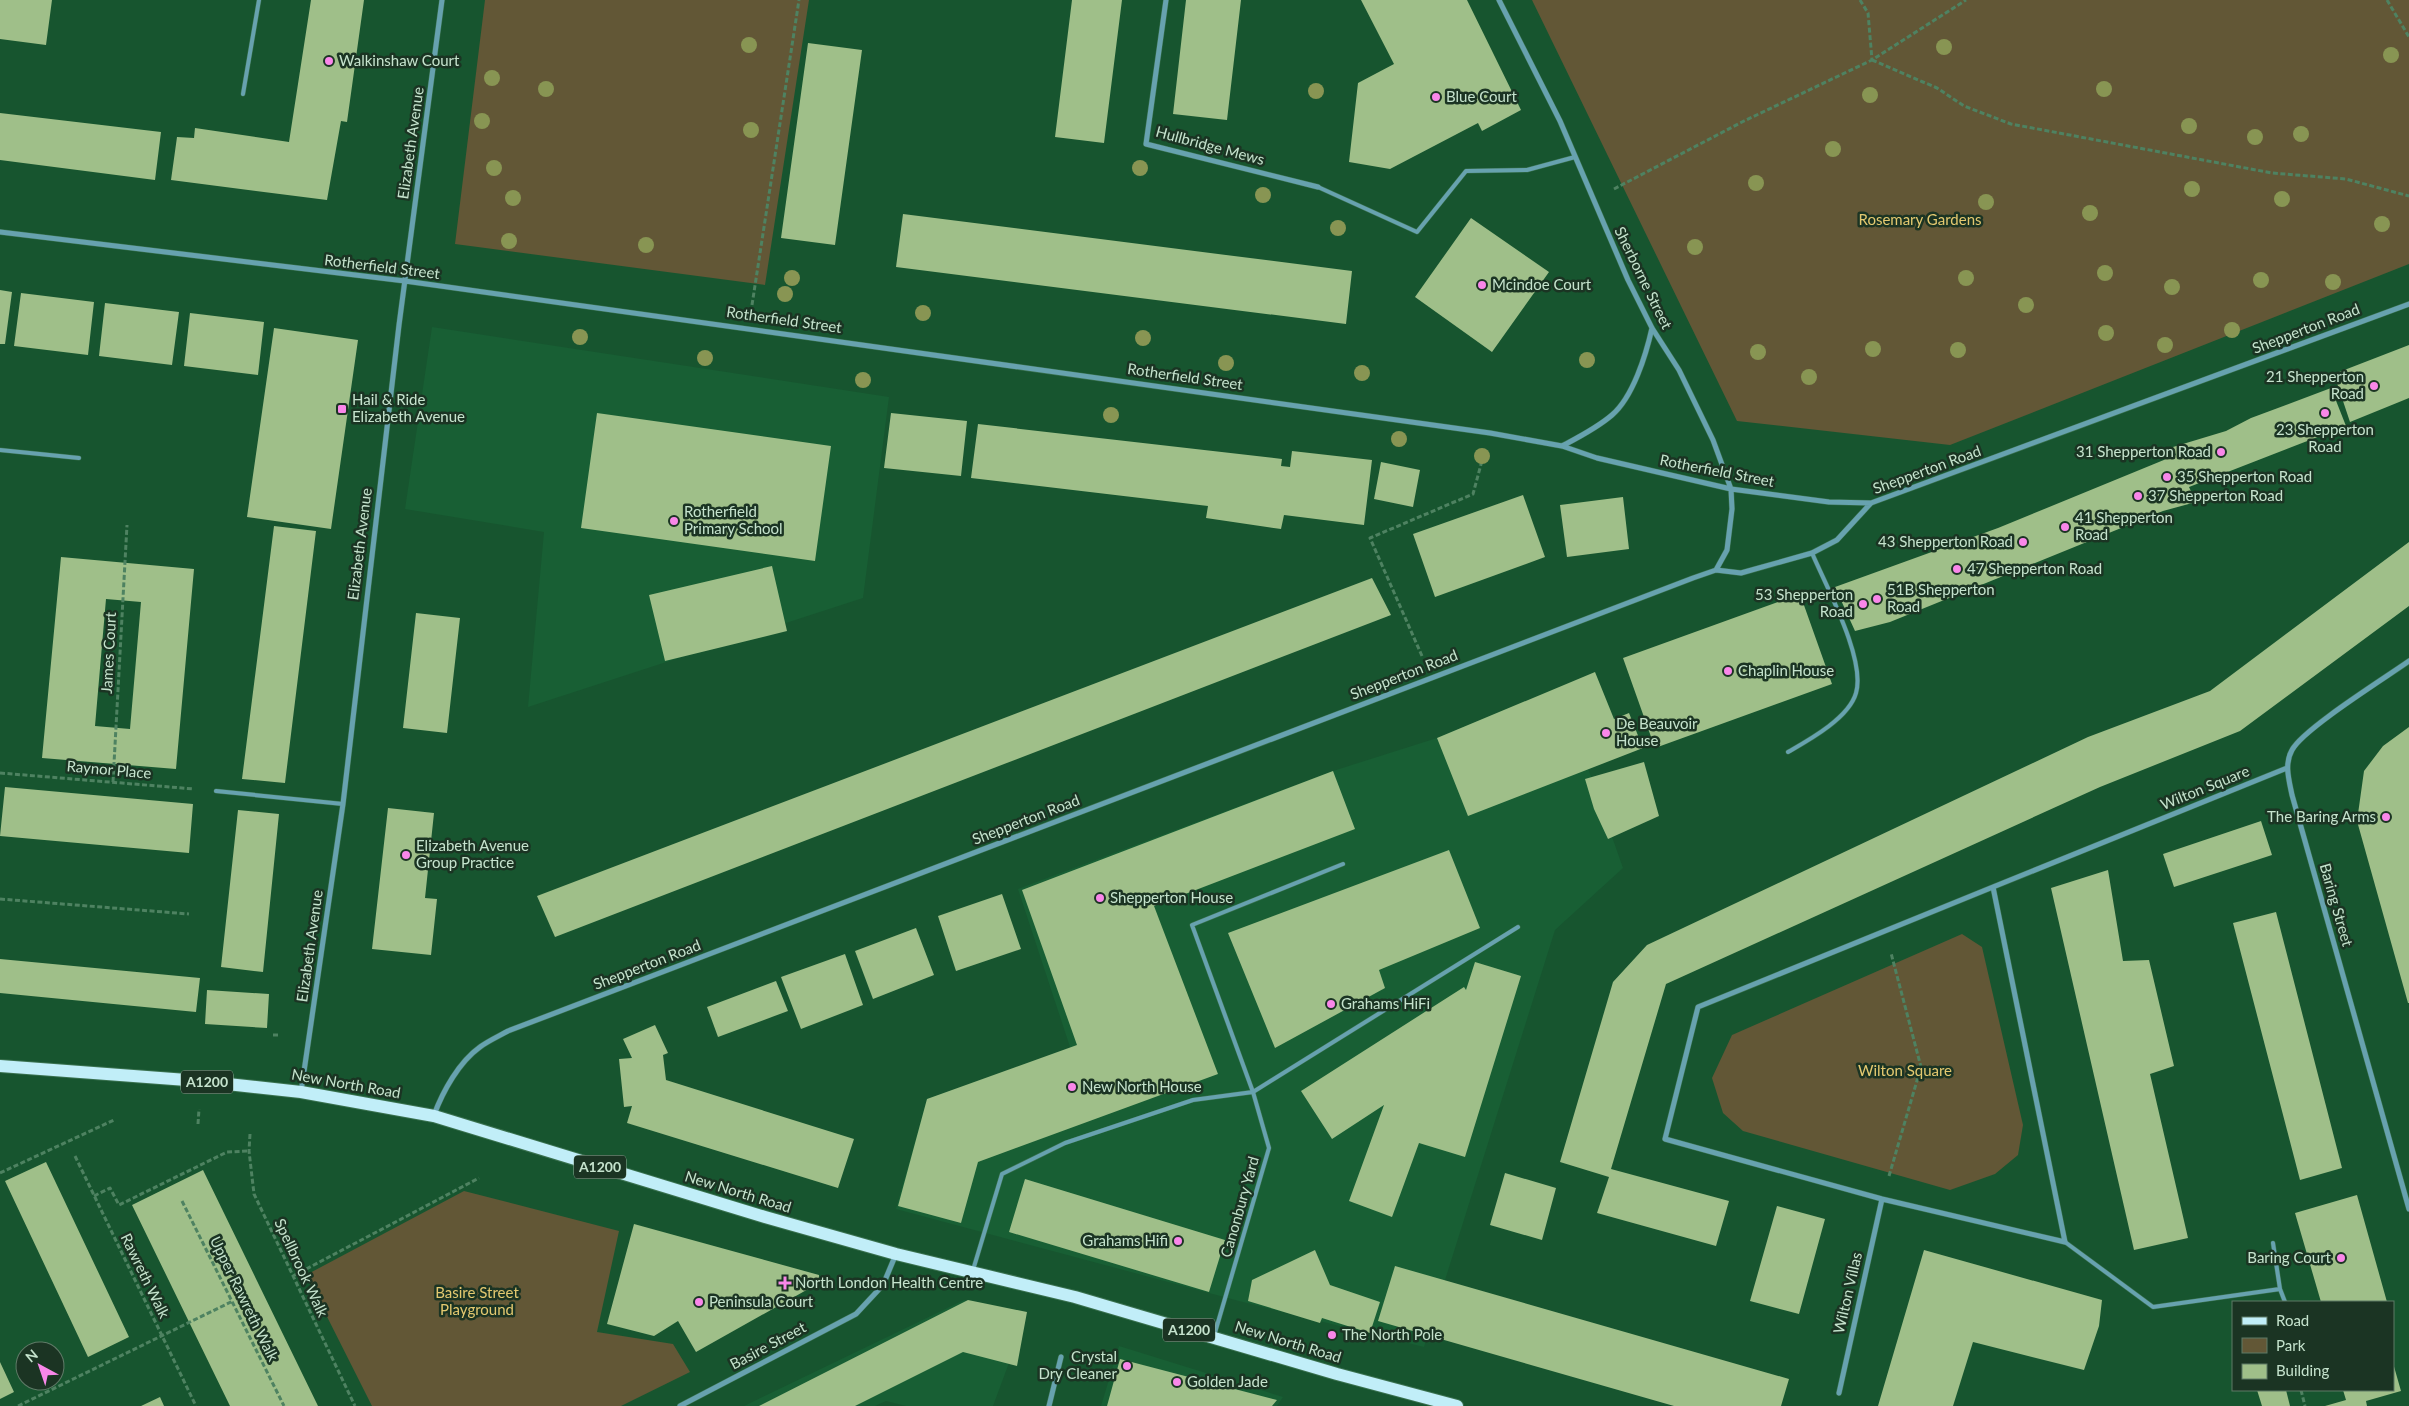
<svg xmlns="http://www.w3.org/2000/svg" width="2409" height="1406" font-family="Lato,sans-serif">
	<rect width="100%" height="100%" fill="#17552f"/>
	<path fill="#185f34" d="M432 327 889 397 863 598 528 707 544 532 405 509Z
		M1556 689 1589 771 1623 868 1555 930 1424 1347 1239 1301 896 1209 927 1099 1071 1050 1018 889 1333 771 1437 738Z
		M964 1300 1026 1317 993 1406H906L886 1401 875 1406H744Z
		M1119 1346 1283 1397 1277 1406H1101Z"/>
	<path fill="#625736" d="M485 0H809L765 285 455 244Z
		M1532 0H2409V264L1950 445 1737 421Z
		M1962 934 1982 947 2023 1125 2018 1155 1995 1174 1950 1190 1743 1131 1723 1113 1712 1078 1732 1035Z
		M464 1191 619 1231 597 1332 673 1344 690 1372 621 1406H372L306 1275Z"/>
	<path fill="#9fbf89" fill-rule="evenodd" d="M0 0H52L46 45 0 39Z
		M311 0H364L347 122 341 121 327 200 171 180 177 137 194 138 195 128 289 142Z
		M1072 0H1122L1104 143 1055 137Z
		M1186 0H1241L1227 120 1173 114Z
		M1361 0H1467L1521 110 1482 131 1478 123 1390 169 1349 162 1358 83 1394 64Z
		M808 43 862 50 835 245 781 238Z
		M0 113 161 132 155 180 0 160Z
		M903 214 1352 271 1346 324 896 267Z
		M1471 218 1549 272 1492 352 1415 297Z
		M0 290 12 292 5 344H0Z
		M21 293 94 302 88 355 14 346Z
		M105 303 179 312 172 365 99 356Z
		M190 313 264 322 258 375 184 366Z
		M274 328 358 340 331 529 247 517Z
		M2409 345V398L2350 422 2334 374Z
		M2331 388 2346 426 2189 487 2196 502 2163 511 1890 622 1855 631 1835 587 1998 528 2176 455 2180 466 2173 447 2226 431 2251 418Z
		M597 413 831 446 815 561 581 528Z
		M891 413 967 421 961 476 884 468Z
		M978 424 1282 459 1281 466 1290 467 1292 451 1372 460 1364 525 1284 515 1281 529 1206 518 1208 506 971 478Z
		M1381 462 1420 470 1413 507 1374 499Z
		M1523 495 1545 557 1435 597 1413 534Z
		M1623 497 1629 549 1567 557 1560 505Z
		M274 526 316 531 285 783 242 779Z
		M2409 542V606L2240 731 2100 787 1666 984 1611 1169 1729 1201 1716 1246 1597 1213 1609 1177 1560 1162 1613 982 1647 945 2088 737 2210 691Z
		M61 557 194 569 176 769 42 758ZM106 599 141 602 130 729 95 726Z
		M772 566 787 631 665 661 649 595Z
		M1372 578 1391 615 555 937 537 896Z
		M1800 594 1832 684 1655 748 1623 658Z
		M416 613 460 618 447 733 403 728Z
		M1595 672 1614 719 1629 713 1643 748 1468 816 1437 738Z
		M2409 727V1003H2408L2357 821 2364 771 2383 746Z
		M1644 762 1659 816 1608 839 1594 809 1585 779Z
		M1333 771 1355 829 1154 906 1218 1074 978 1162 961 1223 898 1206 927 1099 1077 1045 1022 890Z
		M5 787 193 804 189 853 0 836Z
		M388 808 434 813 425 898 437 899 431 955 372 949Z
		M238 810 279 814 263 972 221 967Z
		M2261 821 2272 855 2174 887 2163 854Z
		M1449 850 1480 928 1379 970 1385 988 1275 1048 1228 933Z
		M2108 870 2123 961 2149 960 2174 1066 2150 1074 2188 1238 2134 1250 2051 888Z
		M1002 894 1021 949 956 971 938 916Z
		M2276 912 2342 1168 2300 1180 2233 923Z
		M916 928 934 975 873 999 855 951Z
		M845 954 863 1005 801 1029 781 977Z
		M0 959 200 978 196 1012 0 993Z
		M1475 962 1521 976 1465 1157 1419 1143 1392 1217 1349 1201 1384 1105 1332 1139 1301 1091 1464 987 1466 990Z
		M776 981 788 1011 718 1037 707 1007Z
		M207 990 269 994 267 1028 205 1024Z
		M655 1025 668 1053 663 1055 666 1080 854 1139 838 1188 627 1123 632 1106 624 1107 619 1059 632 1058 623 1039Z
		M46 1162 129 1337 88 1357 5 1181Z
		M203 1170 318 1406H230L132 1205Z
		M1505 1173 1556 1188 1542 1240 1490 1225Z
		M1025 1179 1225 1240 1209 1292 1009 1232Z
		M2357 1195 2387 1302H2321L2295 1213Z
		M1777 1206 1825 1219 1799 1314 1750 1301Z
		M634 1224 819 1275V1283L696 1352 678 1321 654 1336 607 1324Z
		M1315 1250 1330 1285 1380 1302 1370 1333 1322 1318 1320 1323 1248 1301 1252 1280Z
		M1924 1250 2102 1300 2099 1326 2084 1370 1973 1342 1953 1406H1878Z
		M1395 1266 1789 1379 1781 1406H1674L1378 1321Z
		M968 1300 1027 1312 1017 1366 963 1352 855 1406H759Z
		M1120 1359 1277 1400 1272 1406H1107Z
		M0 1362 14 1392 0 1399Z
		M2393 1363 2401 1391 2366 1401 2367 1406H2325L2346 1400 2343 1390H2393Z
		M2257 1390H2286L2290 1406H2262Z
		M160 1397 164 1406H141Z"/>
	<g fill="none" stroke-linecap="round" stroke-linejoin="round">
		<defs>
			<path id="service" d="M243 94 259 0
				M1318 187 1417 232 1466 171 1527 170 1575 157
				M0 450 79 458
				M1788 752C1809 740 1849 718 1856 693 1866 659 1826 586 1812 553
				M216 791 343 804
				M1343 864 1192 925 1253 1092 1518 927
				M2065 1242 2153 1307 2280 1289
				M2273 1243 2280 1289 2285 1302
				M973 1270 1002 1174 1065 1143 1193 1100 1253 1092 1269 1148 1214 1336"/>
			<path id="minor" d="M1166 0 1146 144 1318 187
				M1499 0 1560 121 1628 280 1652 328 1679 370 1713 440 1731 489 1732 509 1727 550 1716 570
				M0 232 405 281 1490 433 1562 446 1597 458 1731 489 1829 502 1871 503
				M1562 446C1579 437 1597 428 1612 415 1633 397 1646 355 1652 328
				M2409 661C2385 678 2303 729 2292 750 2284 764 2289 780 2292 795L2409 1209
				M1993 887 2065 1242 1882 1199 1665 1139 1698 1007Z
				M1993 887 2287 768
				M301 1092 343 804 399 325 442 0
				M434 1115C443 1091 459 1062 480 1047 488 1041 499 1036 508 1031L1693 578 1716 570 1741 573 1812 553 1837 540 1871 503 2409 304
				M1839 1393 1882 1199
				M680 1406 856 1314 883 1285 896 1254
				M1049 1406 1061 1357"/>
			<path id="primary" d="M0 1066 200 1081 301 1092 434 1116 765 1217 896 1254 1075 1297 1337 1374 1457 1406"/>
		</defs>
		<use href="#service" stroke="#3a714f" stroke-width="5"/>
		<use href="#minor" stroke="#3a714f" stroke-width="6"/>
		<use href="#primary" stroke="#3a714f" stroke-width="14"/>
		<path stroke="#4e8261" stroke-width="3" stroke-dasharray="5 2.5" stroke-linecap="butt" d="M1860 0 1868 13 1872 60
			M2387 0 2409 37
			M1872 60 1937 88 1964 106 2011 124 2272 173 2346 179 2409 196
			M1614 189 1742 122 1872 60 1966 0
			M752 305 799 0
			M1422 656 1370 538 1473 494 1483 457
			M0 773 194 789
			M113 782 127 525
			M0 899 189 914
			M273 1035H279
			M198 1124 199 1109
			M250 1134 249 1151 254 1194 355 1406
			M75 1156 196 1406
			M0 1173 114 1120
			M1889 1176 1921 1067 1891 953
			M94 1196 110 1188 119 1205 227 1152 249 1151
			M182 1201 284 1406
			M293 1276 479 1178
			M2301 1390 2305 1406
			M18 1406 233 1301"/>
		<use href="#service" stroke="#67a2af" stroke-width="4"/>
		<use href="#minor" stroke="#67a2af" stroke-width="5"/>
		<use href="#primary" stroke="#c1eef8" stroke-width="12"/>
	</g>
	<g fill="#889553">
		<circle cx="749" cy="45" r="8"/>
		<circle cx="1944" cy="47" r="8"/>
		<circle cx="2391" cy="55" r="8"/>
		<circle cx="492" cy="78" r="8"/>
		<circle cx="546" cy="89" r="8"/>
		<circle cx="2104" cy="89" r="8"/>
		<circle cx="1316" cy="91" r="8"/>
		<circle cx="1870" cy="95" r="8"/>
		<circle cx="482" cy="121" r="8"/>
		<circle cx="2189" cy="126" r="8"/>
		<circle cx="751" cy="130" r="8"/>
		<circle cx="2301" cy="134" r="8"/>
		<circle cx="2255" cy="137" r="8"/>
		<circle cx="1833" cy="149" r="8"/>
		<circle cx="494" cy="168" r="8"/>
		<circle cx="1140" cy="168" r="8"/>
		<circle cx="1756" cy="183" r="8"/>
		<circle cx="2192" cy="189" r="8"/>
		<circle cx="1263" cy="195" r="8"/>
		<circle cx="513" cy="198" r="8"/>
		<circle cx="2282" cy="199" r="8"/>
		<circle cx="1986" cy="202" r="8"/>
		<circle cx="2090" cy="213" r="8"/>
		<circle cx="2382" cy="224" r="8"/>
		<circle cx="1338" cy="228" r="8"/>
		<circle cx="509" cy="241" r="8"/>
		<circle cx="646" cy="245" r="8"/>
		<circle cx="1695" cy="247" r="8"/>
		<circle cx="2105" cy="273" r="8"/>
		<circle cx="792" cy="278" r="8"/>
		<circle cx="1966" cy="278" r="8"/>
		<circle cx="2261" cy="280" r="8"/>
		<circle cx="2333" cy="282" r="8"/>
		<circle cx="2172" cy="287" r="8"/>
		<circle cx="785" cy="294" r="8"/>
		<circle cx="2026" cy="305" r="8"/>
		<circle cx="923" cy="313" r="8"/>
		<circle cx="2232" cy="330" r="8"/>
		<circle cx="2106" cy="333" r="8"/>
		<circle cx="580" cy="337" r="8"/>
		<circle cx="1143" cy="338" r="8"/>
		<circle cx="2165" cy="345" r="8"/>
		<circle cx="1873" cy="349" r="8"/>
		<circle cx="1958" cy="350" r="8"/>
		<circle cx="1758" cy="352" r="8"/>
		<circle cx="705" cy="358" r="8"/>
		<circle cx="1587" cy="360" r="8"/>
		<circle cx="1226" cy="363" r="8"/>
		<circle cx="1362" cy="373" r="8"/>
		<circle cx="1809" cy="377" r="8"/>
		<circle cx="863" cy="380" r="8"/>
		<circle cx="1111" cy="415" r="8"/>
		<circle cx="1399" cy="439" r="8"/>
		<circle cx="1482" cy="456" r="8"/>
	</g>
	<g fill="#f987e9" stroke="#1b3423" stroke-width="2">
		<circle cx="329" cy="61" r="5"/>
		<circle cx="1436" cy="97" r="5"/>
		<circle cx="1482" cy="285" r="5"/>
		<circle cx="2374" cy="386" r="5"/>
		<rect x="337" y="404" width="10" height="10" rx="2.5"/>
		<circle cx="2325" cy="413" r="5"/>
		<circle cx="2221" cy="452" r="5"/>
		<circle cx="2167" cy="477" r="5"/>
		<circle cx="2138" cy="496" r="5"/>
		<circle cx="674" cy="521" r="5"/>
		<circle cx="2065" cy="527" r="5"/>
		<circle cx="2023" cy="542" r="5"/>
		<circle cx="1957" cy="569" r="5"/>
		<circle cx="1877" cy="599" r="5"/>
		<circle cx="1863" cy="604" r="5"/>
		<circle cx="1728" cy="671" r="5"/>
		<circle cx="1606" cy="733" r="5"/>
		<circle cx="2386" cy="817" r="5"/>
		<circle cx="406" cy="855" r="5"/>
		<circle cx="1100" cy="898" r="5"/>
		<circle cx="1331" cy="1004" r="5"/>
		<circle cx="1072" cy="1087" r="5"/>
		<circle cx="1178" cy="1241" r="5"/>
		<circle cx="2341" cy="1258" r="5"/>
		<path d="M782.5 1275.5h5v5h5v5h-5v5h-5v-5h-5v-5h5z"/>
		<circle cx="699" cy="1302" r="5"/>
		<circle cx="1332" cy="1335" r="5"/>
		<circle cx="1127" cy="1366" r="5"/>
		<circle cx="1177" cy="1382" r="5"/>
	</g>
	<g text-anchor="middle" stroke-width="5" stroke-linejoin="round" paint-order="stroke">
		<g fill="#1b3423" stroke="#92ae9a" stroke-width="1">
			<rect x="181" y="1070.5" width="52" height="23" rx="4"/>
			<rect x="574" y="1155.5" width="52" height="23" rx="4"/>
			<rect x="1163" y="1318.5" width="52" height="23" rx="4"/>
		</g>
		<g font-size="14" font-weight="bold" fill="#c5e3cd">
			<text x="207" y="1087">A1200</text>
			<text x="600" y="1172">A1200</text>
			<text x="1189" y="1335">A1200</text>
		</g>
		<g font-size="15" fill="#c5e3cd" stroke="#1b3423" text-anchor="start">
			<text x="339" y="66">Walkinshaw Court</text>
			<text x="1446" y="102">Blue Court</text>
			<text x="1492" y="290">Mcindoe Court</text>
			<text x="2364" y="382" text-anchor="end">21 Shepperton<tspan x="2364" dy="17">Road</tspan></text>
			<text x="352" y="405">Hail &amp; Ride<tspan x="352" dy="17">Elizabeth Avenue</tspan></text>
			<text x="2325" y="435" text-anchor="middle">23 Shepperton<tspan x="2325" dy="17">Road</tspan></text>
			<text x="2211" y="457" text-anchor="end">31 Shepperton Road</text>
			<text x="2177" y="482">35 Shepperton Road</text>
			<text x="2148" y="501">37 Shepperton Road</text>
			<text x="684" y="517">Rotherfield<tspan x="684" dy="17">Primary School</tspan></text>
			<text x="2075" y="523">41 Shepperton<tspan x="2075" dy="17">Road</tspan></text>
			<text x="2013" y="547" text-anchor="end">43 Shepperton Road</text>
			<text x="1967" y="574">47 Shepperton Road</text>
			<text x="1887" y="595">51B Shepperton<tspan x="1887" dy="17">Road</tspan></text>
			<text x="1853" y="600" text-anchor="end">53 Shepperton<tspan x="1853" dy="17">Road</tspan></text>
			<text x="1738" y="676">Chaplin House</text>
			<text x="1616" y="729">De Beauvoir<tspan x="1616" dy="17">House</tspan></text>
			<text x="2376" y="822" text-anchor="end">The Baring Arms</text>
			<text x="416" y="851">Elizabeth Avenue<tspan x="416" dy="17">Group Practice</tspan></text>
			<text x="1110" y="903">Shepperton House</text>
			<text x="1341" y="1009">Grahams HiFi</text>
			<text x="1082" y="1092">New North House</text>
			<text x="1168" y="1246" text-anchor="end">Grahams Hifi</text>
			<text x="2331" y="1263" text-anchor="end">Baring Court</text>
			<text x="795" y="1288">North London Health Centre</text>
			<text x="709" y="1307">Peninsula Court</text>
			<text x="1342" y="1340">The North Pole</text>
			<text x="1117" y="1362" text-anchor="end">Crystal<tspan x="1117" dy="17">Dry Cleaner</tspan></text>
			<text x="1187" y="1387">Golden Jade</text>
		</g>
		<g font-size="15" fill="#c5e3cd" stroke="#1b3423">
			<text transform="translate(411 143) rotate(-82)" y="5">Elizabeth Avenue</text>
			<text transform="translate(1210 146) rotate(15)" y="5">Hullbridge Mews</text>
			<text transform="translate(382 267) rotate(7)" y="5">Rotherfield Street</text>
			<text transform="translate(1643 278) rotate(64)" y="5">Sherborne Street</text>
			<text transform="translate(784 320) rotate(8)" y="5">Rotherfield Street</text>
			<text transform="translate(2306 329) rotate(-21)" y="5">Shepperton Road</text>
			<text transform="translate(1185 377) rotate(8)" y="5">Rotherfield Street</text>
			<text transform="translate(1927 470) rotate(-20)" y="5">Shepperton Road</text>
			<text transform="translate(1717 471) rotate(11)" y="5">Rotherfield Street</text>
			<text transform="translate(360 544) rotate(-83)" y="5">Elizabeth Avenue</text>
			<text transform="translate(109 653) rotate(-87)" y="5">James Court</text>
			<text transform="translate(1404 675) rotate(-21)" y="5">Shepperton Road</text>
			<text transform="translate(109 770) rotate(5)" y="5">Raynor Place</text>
			<text transform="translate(2205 788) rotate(-22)" y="5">Wilton Square</text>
			<text transform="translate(1026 820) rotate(-21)" y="5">Shepperton Road</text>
			<text transform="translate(2336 905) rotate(74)" y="5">Baring Street</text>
			<text transform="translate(310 946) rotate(-82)" y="5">Elizabeth Avenue</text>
			<text transform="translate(647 965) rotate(-21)" y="5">Shepperton Road</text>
			<text transform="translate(346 1084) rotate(10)" y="5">New North Road</text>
			<text transform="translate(738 1192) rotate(17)" y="5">New North Road</text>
			<text transform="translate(1240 1207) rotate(-74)" y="5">Canonbury Yard</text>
			<text transform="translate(301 1268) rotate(65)" y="5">Spellbrook Walk</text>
			<text transform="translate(145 1276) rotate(64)" y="5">Rawreth Walk</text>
			<text transform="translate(1848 1293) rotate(-77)" y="5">Wilton Villas</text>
			<text transform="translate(244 1299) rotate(64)" y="5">Upper Rawreth Walk</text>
			<text transform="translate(1288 1342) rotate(17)" y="5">New North Road</text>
			<text transform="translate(768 1346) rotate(-28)" y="5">Basire Street</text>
		</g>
		<g font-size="15" fill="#e4c970" stroke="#1b3423">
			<text x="1920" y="225">Rosemary Gardens</text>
			<text x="1905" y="1076">Wilton Square</text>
			<text x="477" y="1298">Basire Street<tspan x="477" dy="17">Playground</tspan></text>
		</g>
	</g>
	<rect x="2232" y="1301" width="162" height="90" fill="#1b3423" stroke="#5f7a67"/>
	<rect x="2242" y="1317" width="25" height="8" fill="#c1eef8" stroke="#5f7a67"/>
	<text x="2276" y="1326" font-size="15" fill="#c5e3cd">Road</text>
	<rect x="2242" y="1338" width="25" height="15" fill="#625736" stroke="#5f7a67"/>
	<text x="2276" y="1351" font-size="15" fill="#c5e3cd">Park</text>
	<rect x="2242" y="1364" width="25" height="15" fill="#9fbf89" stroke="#5f7a67"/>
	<text x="2276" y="1376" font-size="15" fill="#c5e3cd">Building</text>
	<g transform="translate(40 1366) rotate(320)"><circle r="24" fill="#1b3423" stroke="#5f7a67"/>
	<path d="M0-4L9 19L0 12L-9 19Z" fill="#f987e9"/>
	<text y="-8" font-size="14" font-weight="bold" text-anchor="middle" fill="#c5e3cd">N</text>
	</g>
</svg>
